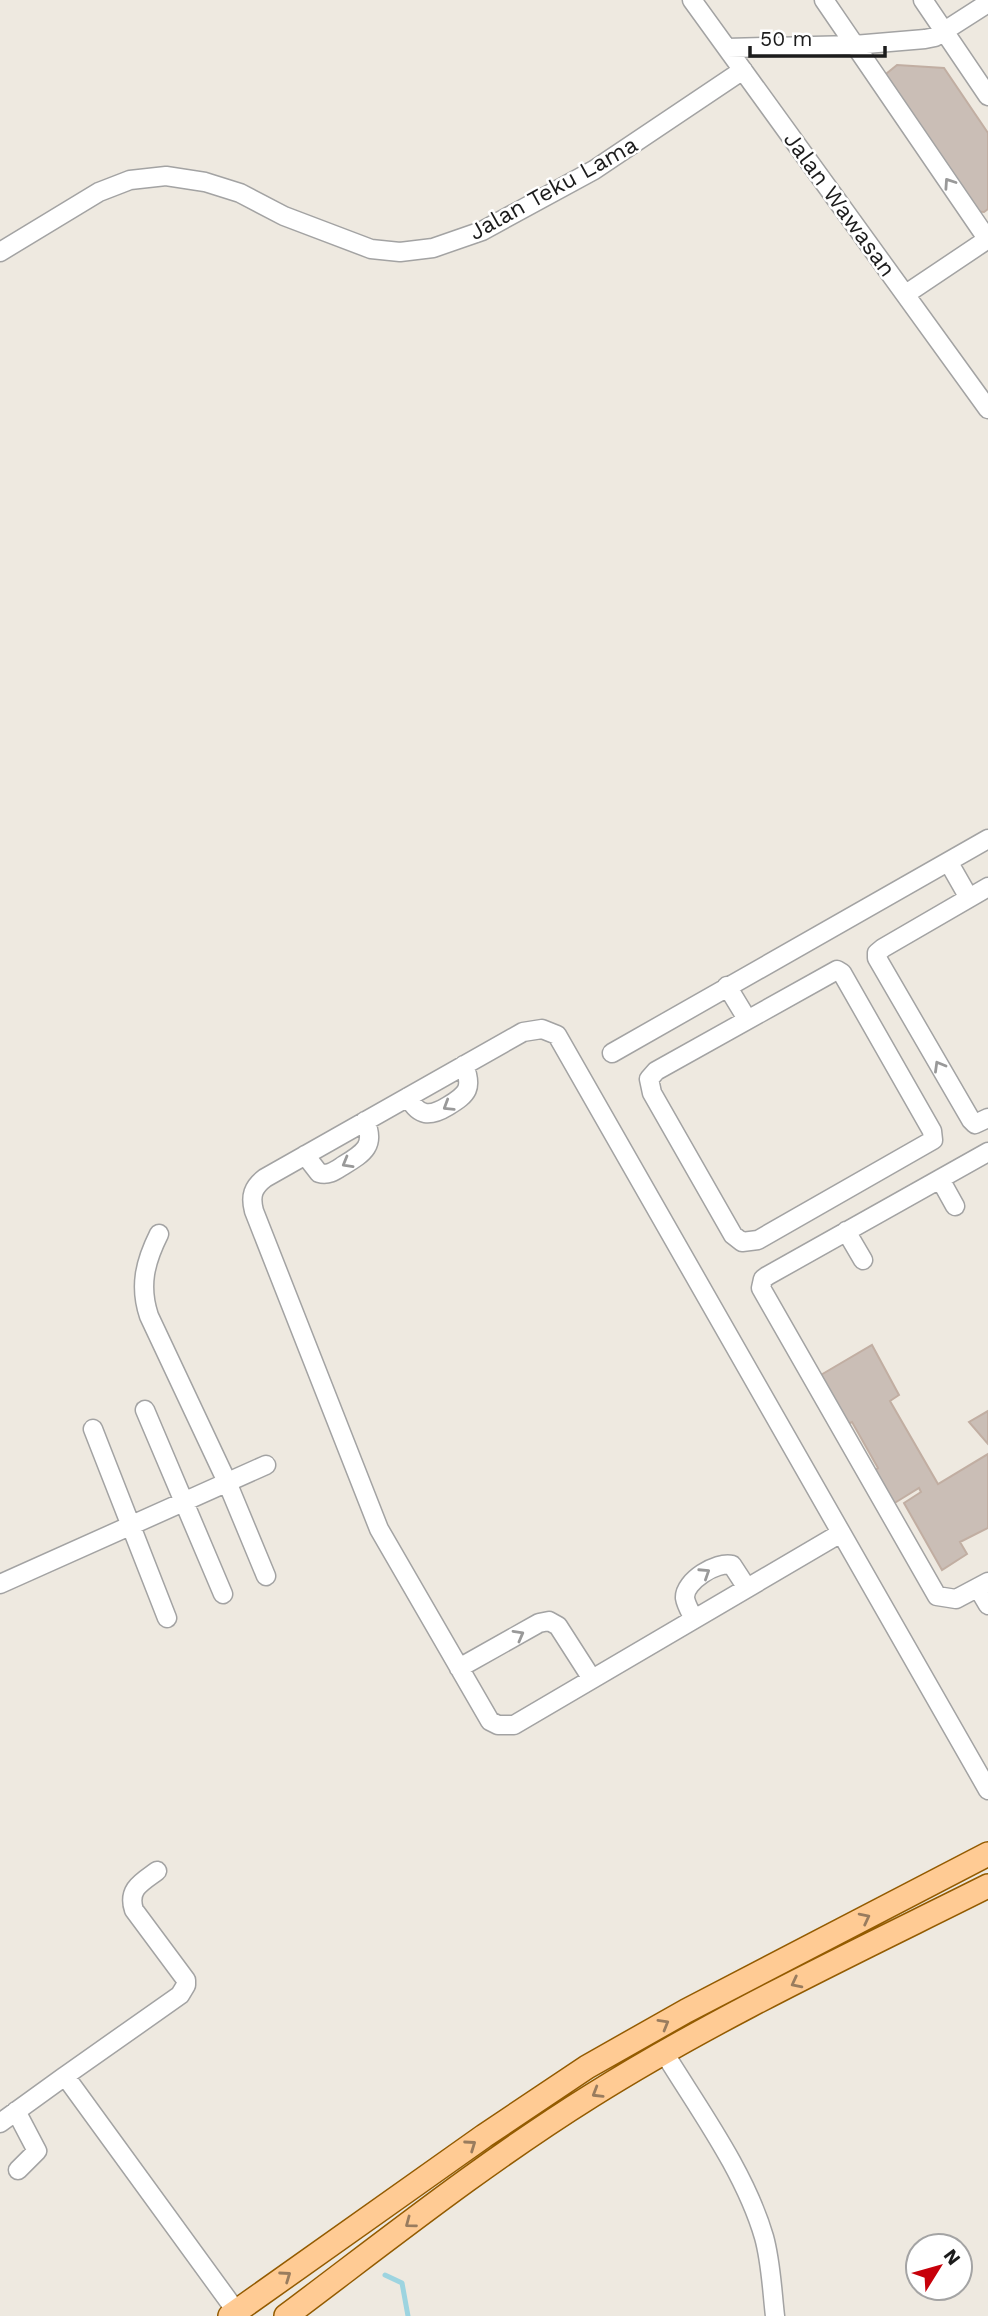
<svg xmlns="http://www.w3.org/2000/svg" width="988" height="2316" font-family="'Work Sans',sans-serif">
	<rect width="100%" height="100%" fill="#eee9e0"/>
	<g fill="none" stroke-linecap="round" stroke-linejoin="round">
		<path stroke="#9dd4e0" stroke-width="5" d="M385 2275 402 2283 408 2316"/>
	</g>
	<path fill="#cabeb6" stroke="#c1aea2" stroke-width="2" d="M897 65 944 68 988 133V209L984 212 974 211 881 78Z
		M872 1345 899 1395 890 1401 938 1484 988 1454V1528L960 1542 967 1554 942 1570 904 1503 921 1492 919 1488 893 1504 873 1472 878 1468 852 1422 846 1425 819 1376Z
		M988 1411V1444L969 1422Z"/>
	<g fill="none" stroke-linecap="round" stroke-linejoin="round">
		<defs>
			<path id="minor" d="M692 0 988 409
				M824 0 988 240
				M923 0 988 96
				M727 48 854 45 925 39 935 37 988 3
				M0 252 99 192 130 180 166 176 205 182 240 193 284 216 371 249 400 252 433 248 482 231 594 170 743 70
				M906 294 988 239
				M949 863 969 898
				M988 887 883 948 877 953V958L971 1120 975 1124 988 1118
				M837 970 842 973 932 1131 933 1140 758 1240 742 1242 733 1235 652 1093 649 1079 656 1071Z
				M727 986 747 1019
				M612 1053 988 839
				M408 1097C419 1117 430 1117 448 1106 468 1094 473 1088 464 1065
				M988 1152 767 1276 763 1279 761 1288 937 1596 956 1599 988 1582
				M305 1155 319 1173C329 1176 336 1170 344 1165 364 1153 376 1145 365 1121
				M940 1179 955 1206
				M846 1231 863 1260
				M159 1234C145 1262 139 1286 149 1316L227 1482 266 1576
				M145 1410 223 1594
				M93 1429 167 1618
				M841 1533 514 1725H498L490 1721 379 1529 254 1211C250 1196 253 1187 265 1178L523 1032 542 1029 557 1035 988 1790
				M0 1584 266 1465
				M978 1588 988 1605
				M694 1619C691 1613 686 1605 685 1598 684 1581 717 1561 732 1565L747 1588
				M459 1668 539 1623 549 1621 558 1626 592 1679
				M665 2054C700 2111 745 2172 764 2237 771 2262 772 2290 775 2316
				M65 2076 180 1995 186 1985V1980L134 1910C127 1889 142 1882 157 1871
				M16 2111 37 2151 18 2170
				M0 2123 65 2076 236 2311"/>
			<path id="major" d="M230 2316 484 2136 587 2067 686 2011 988 1854
				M286 2316C386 2241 484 2163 591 2096 717 2017 854 1953 988 1886"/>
		</defs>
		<use href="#minor" stroke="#a3a3a3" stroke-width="21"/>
		<use href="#major" stroke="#935b00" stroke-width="26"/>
		<use href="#minor" stroke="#fff" stroke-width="18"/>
		<use href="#major" stroke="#ffcb94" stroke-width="23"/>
	</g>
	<defs><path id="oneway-chevron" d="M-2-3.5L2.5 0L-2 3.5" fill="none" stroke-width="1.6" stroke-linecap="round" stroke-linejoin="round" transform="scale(1.75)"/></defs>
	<g stroke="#999">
		<use href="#oneway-chevron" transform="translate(949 183) rotate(-124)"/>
		<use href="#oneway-chevron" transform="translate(939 1066) rotate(-120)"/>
		<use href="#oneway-chevron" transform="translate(448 1106) rotate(148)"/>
		<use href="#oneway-chevron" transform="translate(347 1163) rotate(150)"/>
		<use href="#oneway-chevron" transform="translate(705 1573) rotate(-33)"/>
		<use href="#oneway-chevron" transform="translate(519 1635) rotate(-29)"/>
	</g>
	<g stroke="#997c5e">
		<use href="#oneway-chevron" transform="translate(865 1918) rotate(-27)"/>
		<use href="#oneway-chevron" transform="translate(796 1983) rotate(153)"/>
		<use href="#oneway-chevron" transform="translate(664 2024) rotate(-30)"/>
		<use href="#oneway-chevron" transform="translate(597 2093) rotate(149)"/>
		<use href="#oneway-chevron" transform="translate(471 2145) rotate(-35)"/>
		<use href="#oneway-chevron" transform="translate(410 2223) rotate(143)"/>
		<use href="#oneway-chevron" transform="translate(286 2276) rotate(-35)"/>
	</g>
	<g text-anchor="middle" stroke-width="5" stroke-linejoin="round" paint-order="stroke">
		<g font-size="23" fill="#1c1c1c" stroke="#fff">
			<text transform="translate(553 188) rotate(-29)" y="8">Jalan Teku Lama</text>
			<text transform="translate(840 204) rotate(54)" y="8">Jalan Wawasan</text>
		</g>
	</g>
	<g transform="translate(939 2267) rotate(53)"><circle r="33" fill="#ffffff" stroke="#a4a4a4" stroke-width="2"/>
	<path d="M0-5L12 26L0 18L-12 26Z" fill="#c7000a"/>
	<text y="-10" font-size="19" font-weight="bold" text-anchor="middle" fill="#1c1c1c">N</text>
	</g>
	<path d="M750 46v10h135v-10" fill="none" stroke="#1c1c1c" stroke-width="3.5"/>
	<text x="760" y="46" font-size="21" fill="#1c1c1c" stroke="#ffffff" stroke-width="5" paint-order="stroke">50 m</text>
</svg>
